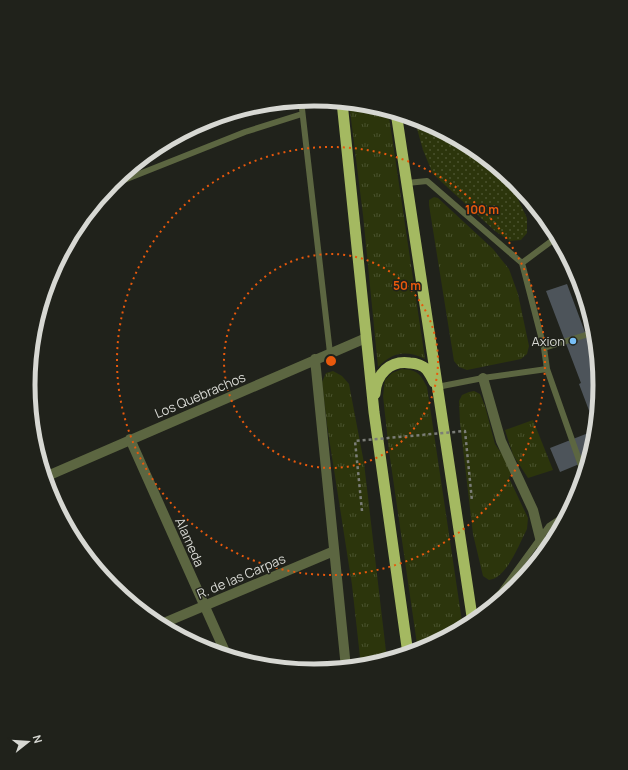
<svg xmlns="http://www.w3.org/2000/svg" width="628" height="770" font-family="Manrope,sans-serif">
	<defs>
		<pattern id="grass-tufts" width="24" height="20" patternUnits="userSpaceOnUse"><rect width="24" height="20" fill="#2c350c"/><path d="M3 7l-1-3M5 7V3M7 7l1-3M15 17l-1-3M17 17v-4M19 17l1-3" fill="none" stroke="#4a522e"/></pattern>
		<pattern id="park-dots" width="8" height="8" patternUnits="userSpaceOnUse"><rect width="8" height="8" fill="#2c350c"/><path d="M2 2h.1M6 6h.1" fill="none" stroke="#4a522e" stroke-width="1.8" stroke-linecap="round"/></pattern>
	</defs>
	<rect width="100%" height="100%" fill="#20221b"/>
	<path fill="url(#grass-tufts)" d="M349 103 370 105 388 110 425 359C406 350 393 352 378 367L363 215Z
		M434 197 438 198 493 249 509 269 518 294 529 346 527 354 521 359 467 370 459 367 454 361 429 205V200Z
		M402 369C417 370 420 373 427 387L463 628 418 651 389 451 383 396 385 380 392 373Z
		M333 371 342 376 349 384 364 463 387 660 370 666H361L352 585 327 425 322 382 326 373Z
		M474 391 480 394 485 406 495 444 504 457 511 473 509 478 528 518 527 529C519 544 507 578 489 580L483 576 473 534 460 423 459 401 462 395 469 392Z
		M533 420 553 470 528 478 513 455 505 430Z"/>
	<path fill="url(#park-dots)" d="M414 118 424 121 473 147 483 156 518 199 527 218V233L521 240 510 241 495 231 433 174 423 150Z"/>
	<path fill="#4d545a" d="M567 284 598 367 600 385 596 429 579 384 581 383 546 291Z
		M596 430 594 441 589 460 560 472 550 448Z"/>
	<g fill="none" stroke-linecap="round" stroke-linejoin="round">
		<path stroke="#5c6641" stroke-width="6" d="M301 100 330 353
			M407 183 427 181 522 263 544 348 547 369 584 474
			M109 186 245 132 302 114
			M522 263 557 237
			M544 348 595 332
			M437 387 483 378 547 369
			M473 620 501 592 549 526 561 518 567 516"/>
		<path stroke="#5c6641" stroke-width="10" d="M315 359 346 668
			M483 378 501 441 533 510 544 554
			M130 439 227 656
			M45 477 366 338
			M159 625 334 551"/>
		<path stroke="#7e8d51" stroke-width="10" d="M514 181 560 242"/>
		<path stroke="#a4b961" stroke-width="11" d="M342 102 374 412 408 654
			M396 112 473 623
			M375 394C376 374 390 360 410 363 416 363 424 366 427 370 430 374 432 378 434 382"/>
		<path stroke="#7b7d77" stroke-width="2.5" stroke-dasharray="3 3" stroke-linecap="butt" d="M362 511 355 441 465 431 472 501"/>
	</g>
	<g fill="none" stroke="#e8590c" stroke-width="2" stroke-dasharray="2 4">
		<circle cx="331" cy="361" r="107"/>
		<circle cx="331" cy="361" r="214"/>
	</g>
	<circle fill="#78bff7" stroke="#20221b" stroke-width="1.5" cx="573" cy="341" r="4"/>
	<g text-anchor="middle" stroke-width="3" stroke-linejoin="round" paint-order="stroke">
		<g font-size="13" fill="#d7d8d3" stroke="#20221b" text-anchor="end">
			<text x="565" y="346">Axion</text>
		</g>
		<g font-size="13" fill="#d7d8d3" stroke="#20221b">
			<text transform="translate(200 395) rotate(-23)" y="5">Los Quebrachos</text>
			<text transform="translate(190 542) rotate(66)" y="5">Alameda</text>
			<text transform="translate(241 576) rotate(-23)" y="5">R. de las Carpas</text>
		</g>
	</g>
	<path d="M0 0H628V770H0ZM35 385a279 279 0 1 1 558 0a279 279 0 1 1-558 0Z" fill="#20221b" fill-rule="evenodd"/>
	<path fill="none" stroke="#d7d8d3" stroke-width="5" d="M35 385a279 279 0 1 1 558 0a279 279 0 1 1-558 0Z"/>
	<circle cx="331" cy="361" r="6" fill="#e8590c" stroke="#20221b" stroke-width="2"/>
	<g font-size="12" text-anchor="middle" font-weight="bold" fill="#e8590c" stroke="#20221b" stroke-width="3" stroke-linejoin="round" paint-order="stroke">
		<text x="482" y="214">100 m</text>
		<text x="407" y="290">50 m</text>
	</g>
	<g transform="translate(28 742) rotate(73)" stroke="#20221b" stroke-width="3" paint-order="stroke">
	<path d="M0-3L7 15L0 10L-7 15Z" fill="#d7d8d3"/>
	<text y="-6" font-size="11" font-weight="bold" text-anchor="middle" fill="#d7d8d3">N</text>
	</g>
</svg>
